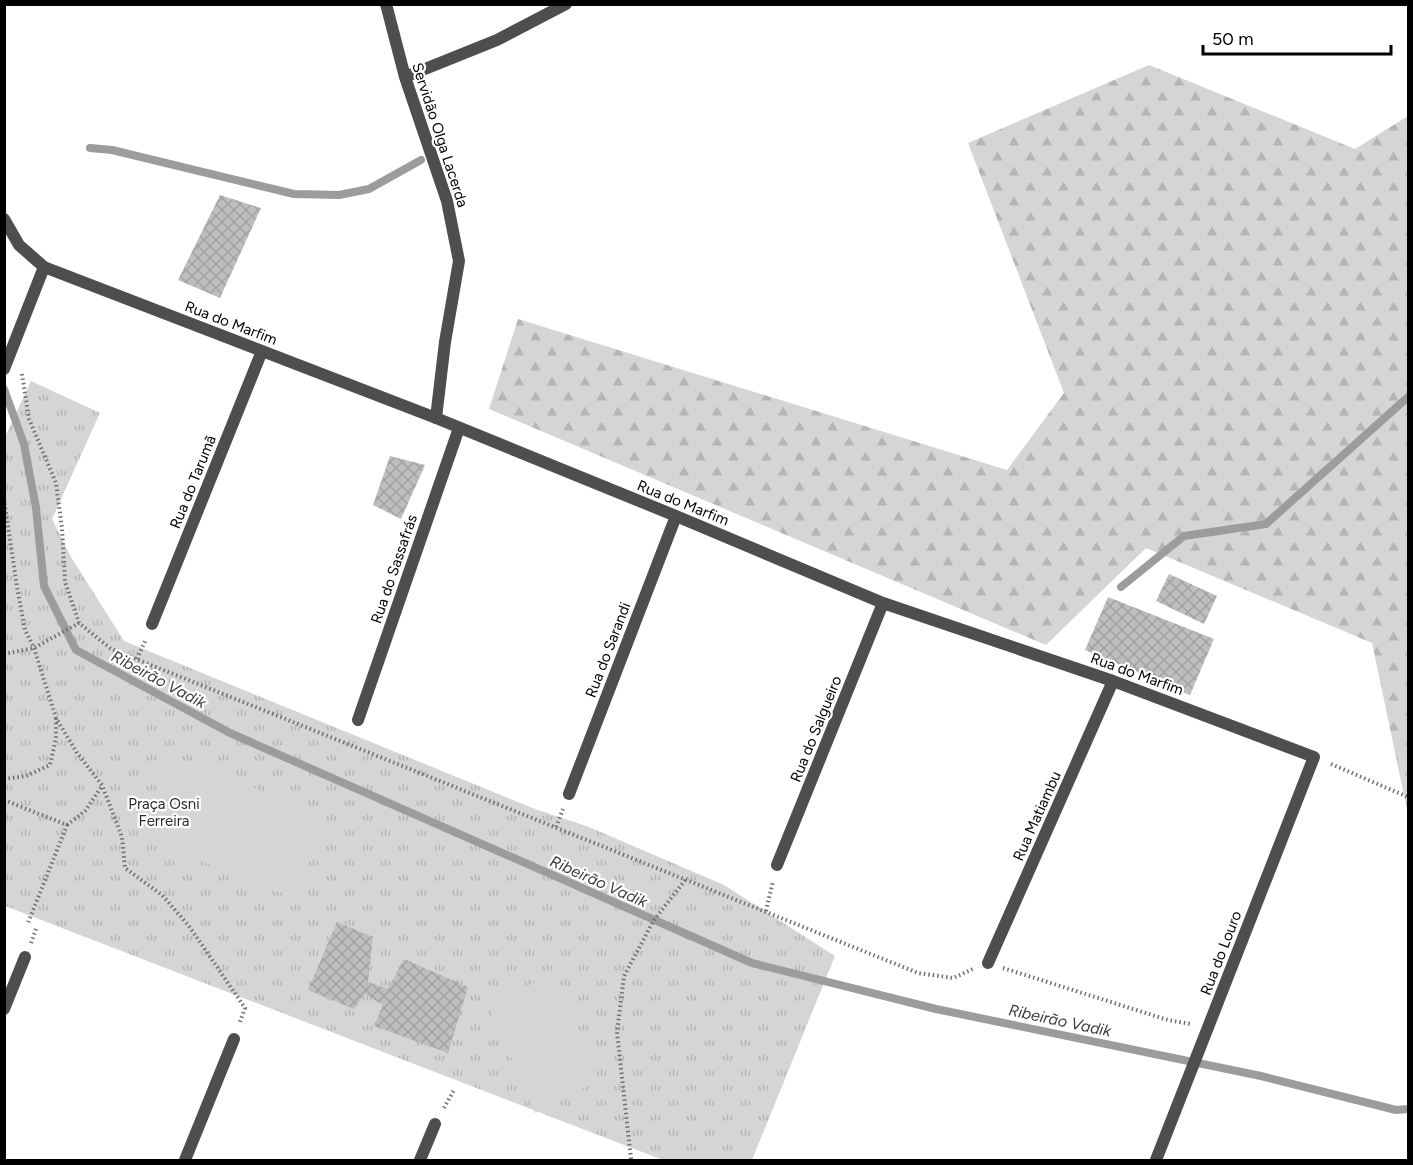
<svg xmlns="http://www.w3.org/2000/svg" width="1413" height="1165" font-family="Figtree,sans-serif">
	<defs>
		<pattern id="forest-firs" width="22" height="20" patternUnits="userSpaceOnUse" patternTransform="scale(1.5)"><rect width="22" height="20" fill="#d5d5d5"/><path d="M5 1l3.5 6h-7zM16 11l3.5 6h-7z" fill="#b5b5b5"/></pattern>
		<pattern id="park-tufts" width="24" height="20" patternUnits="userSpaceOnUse" patternTransform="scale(1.5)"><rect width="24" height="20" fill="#d5d5d5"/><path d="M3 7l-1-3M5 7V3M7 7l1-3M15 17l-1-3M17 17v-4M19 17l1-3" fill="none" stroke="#b5b5b5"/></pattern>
		<pattern id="building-cross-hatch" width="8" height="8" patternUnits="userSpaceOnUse" patternTransform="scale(1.5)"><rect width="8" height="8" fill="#bebebe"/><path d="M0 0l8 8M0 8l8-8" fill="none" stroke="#a2a2a2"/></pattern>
	</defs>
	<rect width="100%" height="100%" fill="#fff"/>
	<path fill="url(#forest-firs)" d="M1149 65 1355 149 1408 116V814L1372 643 1146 548 1046 645 489 409 518 319 1007 470 1064 393 968 143Z"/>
	<path fill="url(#park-tufts)" d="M31 381 100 413 52 519 71 557 124 641 535 809 589 827 724 885 835 956 752 1160H663L5 906 4 439Z"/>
	<path fill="#d5d5d5" d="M170 755 327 816 295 898 138 837Z
		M554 974 599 1080 535 1113 488 1003Z"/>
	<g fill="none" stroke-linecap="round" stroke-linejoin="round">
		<path stroke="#9c9c9c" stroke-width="8" d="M90 148 112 150 294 194 339 195 369 189 421 160
			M4 389 24 444 36 508 44 586 76 650 230 733 752 963 936 1009 1261 1076 1396 1110 1408 1109
			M1121 587 1184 536 1266 524 1408 397"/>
	</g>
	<path fill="url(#building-cross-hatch)" d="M220 195 261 208 220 298 178 280Z
		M390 456 425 465 401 519 373 505Z
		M1169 574 1217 596 1204 624 1156 601Z
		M1108 597 1214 639 1190 695 1085 650Z
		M337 922 373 937 368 982 388 989 404 959 468 987 448 1053 374 1026 383 1005 365 994 354 1009 308 990Z"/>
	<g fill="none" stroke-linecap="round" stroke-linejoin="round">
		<path stroke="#707070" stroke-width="4" stroke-dasharray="1.5 3" stroke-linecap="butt" d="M22 374 29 419 56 483 62 528 65 582 79 623 111 649 918 973 953 978 973 969
			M4 499 17 587 25 630 34 648 56 718 77 753 102 785 122 837 125 868 162 895 189 926 245 1008 240 1022
			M4 654 34 648 79 623
			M137 659 146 639
			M1331 764 1408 797
			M4 779 26 776 50 765 56 738V718
			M4 800 67 825 28 923
			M67 825 85 811 102 786
			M556 827 563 809
			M766 911 773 881
			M31 943 37 926
			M1003 968 1168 1020 1191 1024
			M444 1108 454 1090
			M631 1159 617 1032 624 976 654 920 686 879"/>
		<path stroke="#4e4e4e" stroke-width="12" d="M386 4 405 77 447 201 459 261 445 342 436 418
			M405 77 497 40 566 4"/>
		<path stroke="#4e4e4e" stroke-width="12" d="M4 219 19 245 44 267 436 418 676 516 883 603 1113 681 1314 757 1156 1160
			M4 369 44 267
			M152 624 262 351
			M358 720 459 428
			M569 794 676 516
			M777 865 883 603
			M988 963 1113 681
			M4 1009 25 957
			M185 1160 234 1039
			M420 1160 435 1124"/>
	</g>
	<g text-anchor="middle" stroke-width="4.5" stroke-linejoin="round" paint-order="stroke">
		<g font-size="15" fill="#000" stroke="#fff">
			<text transform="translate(440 135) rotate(72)" y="5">Servidão Olga Lacerda</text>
			<text transform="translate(231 323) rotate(21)" y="5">Rua do Marfim</text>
			<text transform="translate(193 482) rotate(-68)" y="5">Rua do Tarumã</text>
			<text transform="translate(683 503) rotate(22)" y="5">Rua do Marfim</text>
			<text transform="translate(394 569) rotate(-71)" y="5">Rua do Sassafrás</text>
			<text transform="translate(608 650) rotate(-69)" y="5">Rua do Sarandi</text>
			<text transform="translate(1137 674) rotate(20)" y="5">Rua do Marfim</text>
			<text transform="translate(816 729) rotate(-68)" y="5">Rua do Salgueiro</text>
			<text transform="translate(1037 816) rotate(-66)" y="5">Rua Matiambu</text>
			<text transform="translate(1221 953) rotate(-69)" y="5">Rua do Louro</text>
		</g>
		<g font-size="15" fill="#2c2c2c" stroke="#fff">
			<text x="164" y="809">Praça Osni<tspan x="164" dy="17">Ferreira</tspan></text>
		</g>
		<g font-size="16" font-style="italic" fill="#3d3d3d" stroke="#fff">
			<text transform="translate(159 679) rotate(28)" y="6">Ribeirão Vadik</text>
			<text transform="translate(599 881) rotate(24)" y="6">Ribeirão Vadik</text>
			<text transform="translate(1060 1020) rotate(12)" y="6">Ribeirão Vadik</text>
		</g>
	</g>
	<rect width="1413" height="1165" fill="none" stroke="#000000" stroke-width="12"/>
	<path d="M1203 45v9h188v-9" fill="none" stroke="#000000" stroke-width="3"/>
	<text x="1212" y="45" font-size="18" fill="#000000" stroke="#ffffff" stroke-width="4.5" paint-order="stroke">50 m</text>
</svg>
